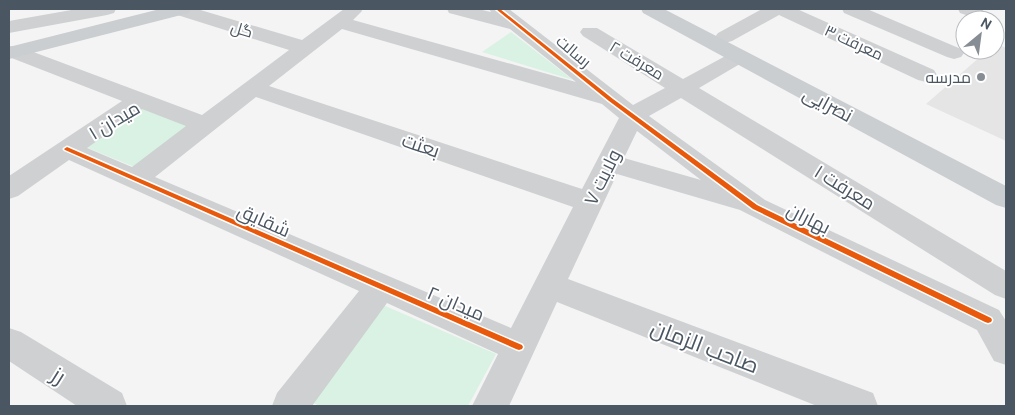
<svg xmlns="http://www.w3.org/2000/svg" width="1015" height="415" font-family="Cabin,Cairo,sans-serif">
	<rect width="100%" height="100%" fill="#f4f4f4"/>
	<path fill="#e6e5e6" d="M995 43 1006 48V141L926 104 988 50H995Z"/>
	<path fill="#d9f2e3" d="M511 32 573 80 482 52Z
		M139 107 192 126 137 168 83 146Z
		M383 305 496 354 468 406H320L313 403Z"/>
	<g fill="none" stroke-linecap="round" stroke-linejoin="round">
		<path fill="#ced0d2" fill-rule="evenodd" d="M77 9H116L114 13 107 15 9 33V21Z
			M169 9H197L302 40 344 9H361L362 11 353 20 576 82 510 29 449 13 447 9H478L491 12 489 9H509L633 105 665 88 583 36 580 32 583 28H597L683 79 731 53 738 51 745 53 748 57 745 61 699 88 1006 271V299L995 295 681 98 649 116 765 200 999 310 1006 321V365L994 361 977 330 740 210 617 174 568 279 873 393 878 406H817L557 302 509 406H472L498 354 387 303 312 406H272L277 393 359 291 69 160 18 196 9 199V176L122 101 9 57V46L20 47 202 115 289 50 171 13ZM342 29 602 104 619 118 582 189 269 86ZM256 97 573 207 511 328 155 177ZM142 109 186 126 132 167 87 148ZM637 131 701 180 624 158Z
			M762 9H797L934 70 937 75 934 80 926 82 918 80 779 15 732 41 725 43 718 41 715 37 718 33Z
			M842 9H867L961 49 964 53 961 57 954 59 947 57 844 13Z
			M958 9H982L984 12 982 16 975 18 960 13Z
			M9 328 21 332 122 393 127 406H77L9 361Z"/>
		<path fill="#caced1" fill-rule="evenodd" d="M160 9H191L189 13 9 59V47Z
			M641 9H664L1006 186V208L996 205 643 13Z"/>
		<defs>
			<path id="cycleway" d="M496 9H500L613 99 757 205 991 318 992 320 991 322 988 323 985 322 753 209 609 101Z
				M67 147 522 345 523 347 522 349 519 350 516 349 65 150 64 149Z"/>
		</defs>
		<use href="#cycleway" stroke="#fff" stroke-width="3"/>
		<use href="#cycleway" fill="#e8590c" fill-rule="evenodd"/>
	</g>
	<circle fill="#868d94" stroke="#fff" stroke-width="2" cx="981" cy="77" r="5"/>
	<g text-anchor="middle" stroke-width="4" stroke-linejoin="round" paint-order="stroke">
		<g font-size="16" fill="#4a5661" stroke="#fff">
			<text transform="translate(242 29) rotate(17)" y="6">گل</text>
			<text transform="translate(854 42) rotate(25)" y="6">معرفت ۳</text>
			<text transform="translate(574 51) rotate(40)" y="6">رسالت</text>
			<text transform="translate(637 60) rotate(31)" y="6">معرفت ۲</text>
		</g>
		<g font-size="16" fill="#4a5661" stroke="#fff" text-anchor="end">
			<text x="971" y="83">مدرسه</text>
		</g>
		<g font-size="19" fill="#4a5661" stroke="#fff">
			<text transform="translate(828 104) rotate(28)" y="7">نصرایی</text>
			<text transform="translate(114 120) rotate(-31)" y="7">میدان ۱</text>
			<text transform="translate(421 145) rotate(19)" y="7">بعثت</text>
			<text transform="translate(602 177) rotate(-64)" y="7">ولایت ۷</text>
			<text transform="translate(845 187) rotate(32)" y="7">معرفت ۱</text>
			<text transform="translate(809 218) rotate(27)" y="7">بهاران</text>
			<text transform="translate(264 220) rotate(24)" y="7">شقایق</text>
			<text transform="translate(456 303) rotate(23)" y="7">میدان ۲</text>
		</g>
		<g font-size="22" fill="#4a5661" stroke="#fff">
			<text transform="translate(705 346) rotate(21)" y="8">صاحب الزمان</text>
			<text transform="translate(59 375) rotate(32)" y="8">رز</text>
		</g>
	</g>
	<rect width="1015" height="415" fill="none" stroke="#4a5661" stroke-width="20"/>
	<g transform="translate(980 35) rotate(29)"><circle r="24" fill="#ffffff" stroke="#b7bbc0"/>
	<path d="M0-4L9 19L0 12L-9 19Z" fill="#868d94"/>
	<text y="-8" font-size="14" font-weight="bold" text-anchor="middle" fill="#4a5661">N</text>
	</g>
</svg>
